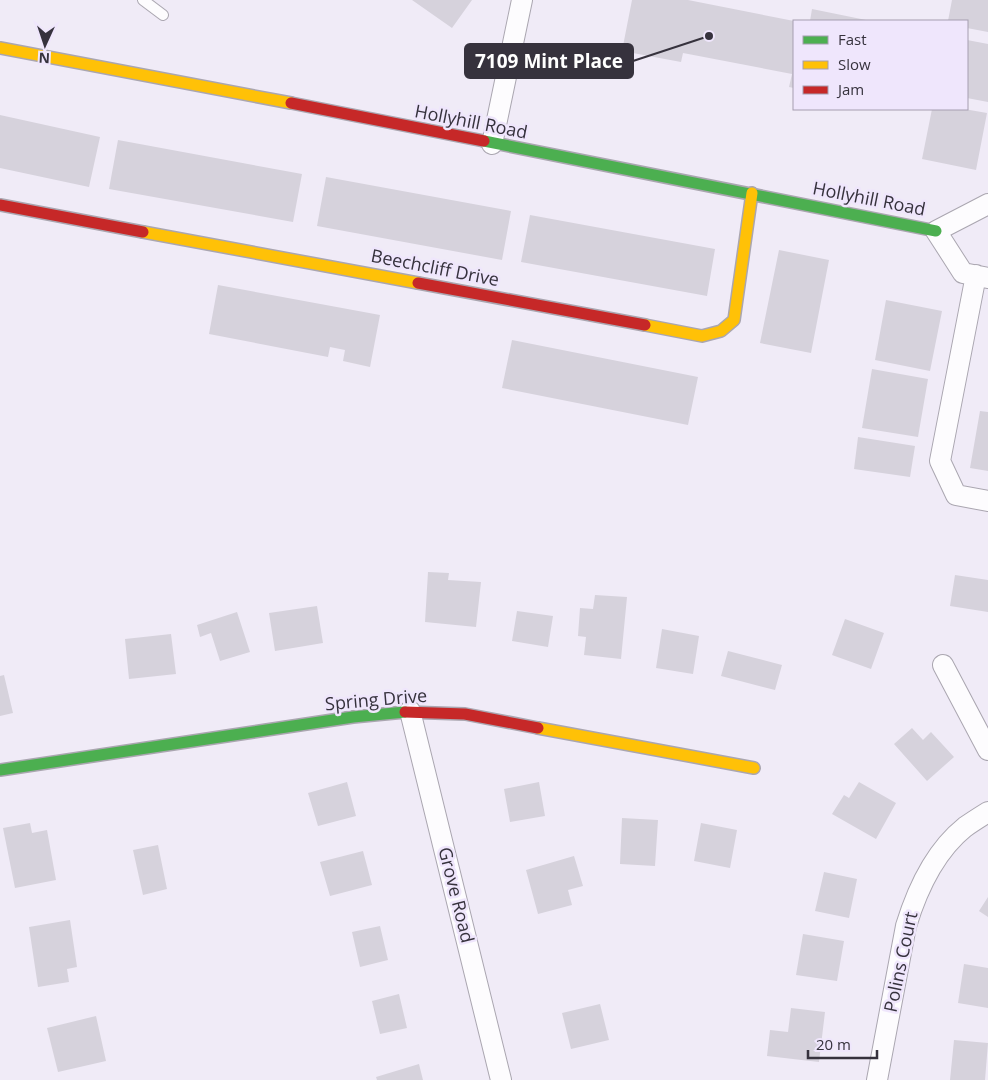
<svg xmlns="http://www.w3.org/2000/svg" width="988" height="1080" font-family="'Open Sans',sans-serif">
	<rect width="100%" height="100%" fill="#f0ebf7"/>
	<path fill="#d6d2dc" d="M412 0H472L452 28Z
		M632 0H688L794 21V88L789 87 792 74 683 53 681 62 622 51Z
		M952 0H988V32L967 28V21H948Z
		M812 9 866 20V21H810Z
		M967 40 988 44V102L967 98Z
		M932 109H964L987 113 976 170 922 159Z
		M0 115 100 137 89 187 0 168Z
		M118 140 302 174 293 222 109 189Z
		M326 177 511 211 502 260 317 226Z
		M530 215 715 249 707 296 521 262Z
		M779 250 829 260 811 353 760 343Z
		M218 285 380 315 370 367 343 361 345 350 330 347 328 357 209 334Z
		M886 300 942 311 930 371 875 360Z
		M512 340 698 377 688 425 502 388Z
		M872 369 928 379 918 437 862 428Z
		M980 411 988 412V471L970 468Z
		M858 437 915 446 910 477 854 469Z
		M428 572 449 573 448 580 481 582 476 627 425 622Z
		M955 575 988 580V612L950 606Z
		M595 595 627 597 621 659 584 655 586 637 578 636 580 608 593 609Z
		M317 606 323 643 275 651 269 613Z
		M517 611 553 616 548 647 512 641Z
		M237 612 250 652 220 661 211 633 200 637 197 625Z
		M845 619 884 633 871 669 832 655Z
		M662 629 699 636 693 674 656 668Z
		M171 634 176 674 129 679 125 639Z
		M728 651 782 665 775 690 721 676Z
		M4 675 13 713 0 716V676Z
		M912 728 923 740 931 732 954 757 927 781 894 744Z
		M347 782 356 816 318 826 308 793Z
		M539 782 545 816 510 822 504 789Z
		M859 782 896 803 876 839 832 814 844 795 849 798Z
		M622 818 658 820 655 866 620 864Z
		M30 823 32 833 47 830 56 880 15 888 3 828Z
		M701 823 737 830 730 868 694 861Z
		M158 845 167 889 143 895 133 850Z
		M363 851 372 885 330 896 320 862Z
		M574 856 583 886 568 890 572 905 538 914 526 870Z
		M824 872 857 879 849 918 815 911Z
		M988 897V917L979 911Z
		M70 920 77 967 67 969 69 982 38 987 29 927Z
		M380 926 388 960 360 967 352 932Z
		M803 934 844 941 837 981 796 975Z
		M964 964 988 968V1008L958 1003Z
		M399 994 407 1028 380 1034 372 1001Z
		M600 1004 609 1040 571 1049 562 1013Z
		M791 1008 825 1012 819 1062 767 1056 770 1030 788 1032Z
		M96 1016 106 1061 58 1072 47 1028Z
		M954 1040 988 1043 985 1080H950Z
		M419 1064 423 1080H377L376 1077Z"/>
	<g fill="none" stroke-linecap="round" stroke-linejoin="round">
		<defs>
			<path id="lane" d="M143 0 163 15"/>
			<path id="street" d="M492 144 522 0
				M988 204 936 231 963 273 988 278
				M976 275 940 461 956 495 988 501
				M943 665 988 750
				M410 711 501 1080
				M877 1080 906 926C917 890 935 851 965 827 972 822 980 817 988 812"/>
			<path id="fast" d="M484 141 936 231
				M0 770 353 717 405 712"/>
			<path id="slow" d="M0 48 291 103
				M143 232 418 283
				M645 325 702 336 721 331 734 320 752 193
				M538 728 754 768"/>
			<path id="jam" d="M291 103 484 141
				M0 205 143 232
				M418 283 645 325
				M405 712 465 714 538 728"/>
		</defs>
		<use href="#lane" stroke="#aaa6b0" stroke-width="12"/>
		<use href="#street" stroke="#aaa6b0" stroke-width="22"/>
		<use href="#fast" stroke="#aaa6b0" stroke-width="14"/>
		<use href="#slow" stroke="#aaa6b0" stroke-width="14"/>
		<use href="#jam" stroke="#aaa6b0" stroke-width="14"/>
		<use href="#lane" stroke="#fdfcfe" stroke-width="10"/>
		<use href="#street" stroke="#fdfcfe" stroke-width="20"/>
		<use href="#fast" stroke="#4caf50" stroke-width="11"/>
		<use href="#slow" stroke="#ffc107" stroke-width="11"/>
		<use href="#jam" stroke="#c62828" stroke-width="11"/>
	</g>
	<g text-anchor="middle" stroke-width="5" stroke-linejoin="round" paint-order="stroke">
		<g font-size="18" fill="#36323d" stroke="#efe6fc">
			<text transform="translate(471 122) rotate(11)" y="6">Hollyhill Road</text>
			<text transform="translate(869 199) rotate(11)" y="6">Hollyhill Road</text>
			<text transform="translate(435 268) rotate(11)" y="6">Beechcliff Drive</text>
			<text transform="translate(376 700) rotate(-5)" y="6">Spring Drive</text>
			<text transform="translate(456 895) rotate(76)" y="6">Grove Road</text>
			<text transform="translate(901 962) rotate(-78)" y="6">Polins Court</text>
		</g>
	</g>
	<path fill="none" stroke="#36323d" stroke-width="2" d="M709 36L633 61"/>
	<circle fill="#36323d" stroke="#efe6fc" stroke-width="2" cx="709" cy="36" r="5"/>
	<rect fill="#36323d" stroke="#36323d" stroke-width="2" x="465" y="44" width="168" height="34" rx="5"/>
	<g font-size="19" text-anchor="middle" font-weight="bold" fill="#fff">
		<text x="549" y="68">7109 Mint Place</text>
	</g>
	<rect x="793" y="20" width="175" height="90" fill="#efe6fc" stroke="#a59eb0"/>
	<rect x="803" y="36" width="25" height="8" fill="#4caf50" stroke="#a59eb0"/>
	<text x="838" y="45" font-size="15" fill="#36323d">Fast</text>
	<rect x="803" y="61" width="25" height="8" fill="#ffc107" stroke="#a59eb0"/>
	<text x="838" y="70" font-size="15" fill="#36323d">Slow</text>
	<rect x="803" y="86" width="25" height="8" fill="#c62828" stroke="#a59eb0"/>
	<text x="838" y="95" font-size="15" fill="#36323d">Jam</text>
	<g transform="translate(45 45) rotate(183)" stroke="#efe6fc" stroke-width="4" paint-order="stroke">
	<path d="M0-4L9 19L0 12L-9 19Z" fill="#36323d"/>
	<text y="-8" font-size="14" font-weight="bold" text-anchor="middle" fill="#36323d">N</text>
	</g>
	<path d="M808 1050v8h69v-8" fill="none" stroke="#36323d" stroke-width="2.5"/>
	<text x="816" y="1050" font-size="15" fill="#36323d" stroke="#efe6fc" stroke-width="4" paint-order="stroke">20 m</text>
</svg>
